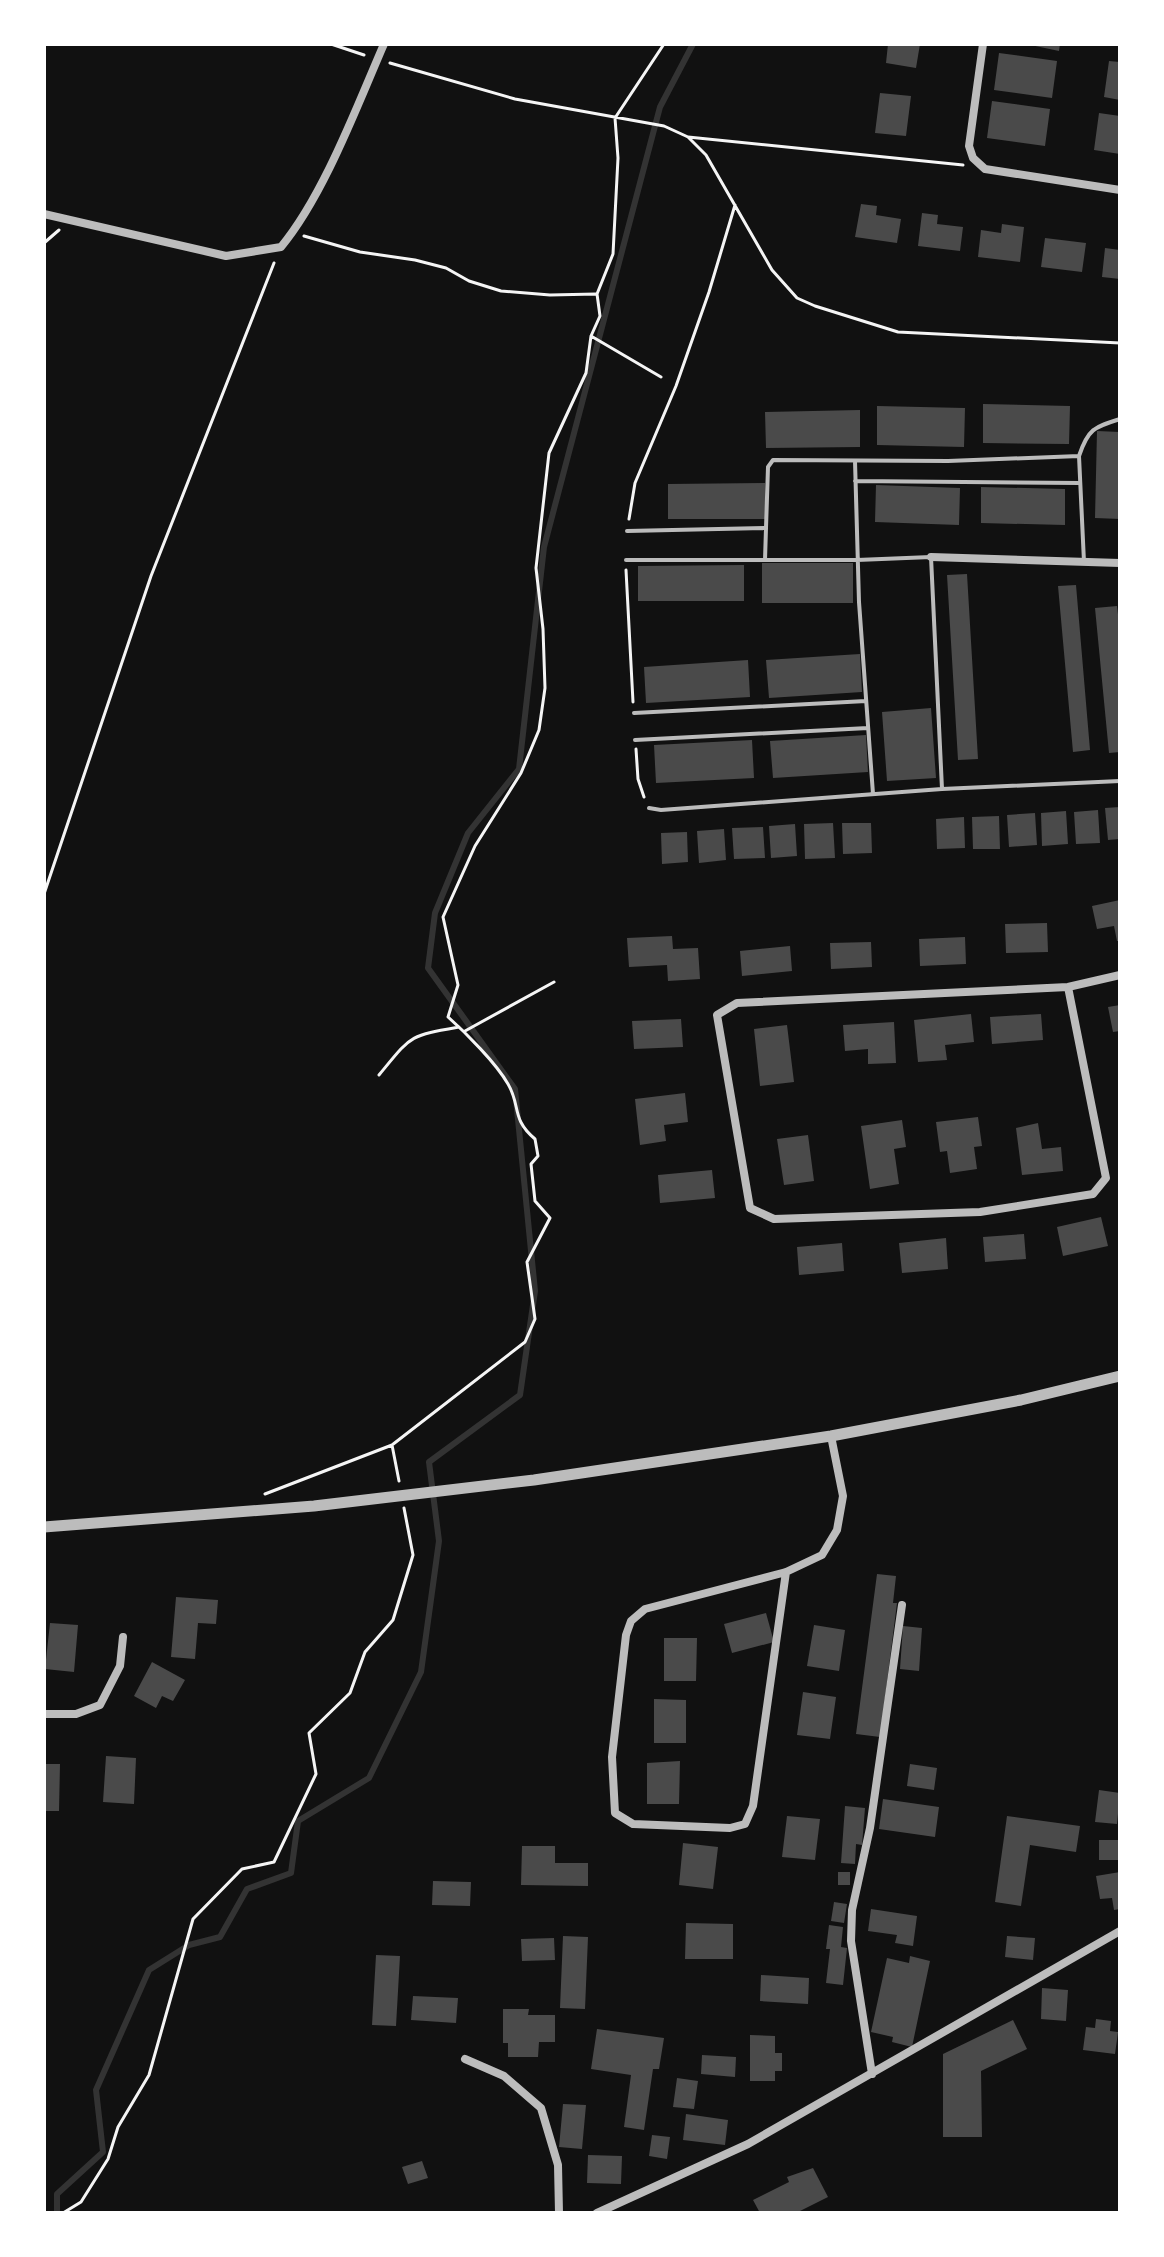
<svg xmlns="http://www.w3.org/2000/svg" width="1164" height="2257" font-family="Helvetica,sans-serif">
	<rect width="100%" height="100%" fill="#111"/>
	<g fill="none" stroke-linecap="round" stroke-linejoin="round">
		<path stroke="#333" stroke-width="6" d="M57 2213V2194L103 2152 96 2090 149 1970 189 1945 220 1937 247 1889 291 1873 298 1821 369 1778 421 1672 439 1541 429 1462 520 1395 535 1291 515 1089 428 968 435 913 468 833 519 769 544 547 660 107 693 44"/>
	</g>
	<path fill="#4a4a4a" d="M888 44H920L916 68 886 63Z
		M1026 44H1060L1059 51Z
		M999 53 1057 61 1052 98 994 90Z
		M1109 61 1120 62V100L1104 97Z
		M880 93 911 96 906 136 875 133Z
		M992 101 1050 109 1045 146 987 138Z
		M1099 113 1120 116V154L1094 150Z
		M861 204 877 206 876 215 901 219 897 243 855 237Z
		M922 213 938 215 937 224 963 227 960 251 918 246Z
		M1002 224 1024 227 1020 262 978 257 981 230 1001 233Z
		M1045 238 1086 243 1082 272 1041 267Z
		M1105 248 1120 250V279L1102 277Z
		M983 404 1070 406 1069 444 983 443Z
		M877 406 965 408 964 447 877 445Z
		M860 410V447L766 448 765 412Z
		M1097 431 1120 432V519L1095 518Z
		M765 483V519H668V484Z
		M876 485 960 488 959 525 875 522Z
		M981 487 1065 489V525L981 523Z
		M762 563H853V603H762Z
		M744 565V601H638V566Z
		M967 574 978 759 958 760 947 575Z
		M1076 585 1090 750 1073 752 1058 586Z
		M1117 606 1120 631V752L1109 753 1095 608Z
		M860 654 862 692 769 698 766 660Z
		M748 660 750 697 646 703 644 667Z
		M931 708 936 778 887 781 882 712Z
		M866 735 868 772 773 778 770 741Z
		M752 740 754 778 656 783 654 745Z
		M1120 807V839L1108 840 1105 808Z
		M1098 810 1100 843 1076 844 1074 812Z
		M1066 811 1068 844 1042 846 1041 813Z
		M1035 813 1037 845 1009 847 1007 815Z
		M999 816 1000 849H973L972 817Z
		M964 817 965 848 937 849 936 819Z
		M833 823 835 858 805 859 804 824Z
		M842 823H871L872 853 843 854Z
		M795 824 797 856 771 858 769 826Z
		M763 827 765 858 734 859 732 828Z
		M724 829 726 860 699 863 697 831Z
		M687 832 688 862 662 864 661 833Z
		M1120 900V941H1117L1114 926 1097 929 1092 906Z
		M1047 923 1048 952 1006 953 1005 924Z
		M672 936 673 949 698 948 700 979 668 981 667 965 629 967 627 938Z
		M965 937 966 964 920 966 919 939Z
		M871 942 872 967 831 969 830 943Z
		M790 946 792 971 742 976 740 951Z
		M1120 1005V1031L1113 1032 1108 1007Z
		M971 1014 974 1042 945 1045 947 1060 918 1062 914 1020Z
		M1041 1014 1043 1040 992 1044 990 1017Z
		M681 1019 683 1047 634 1049 632 1021Z
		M894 1022 896 1063 868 1064V1049L845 1051 843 1025Z
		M787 1025 794 1082 760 1086 754 1029Z
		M685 1093 688 1122 664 1125 666 1141 640 1145 635 1099Z
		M978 1117 982 1146 974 1147 977 1169 950 1173 947 1151 940 1152 936 1122Z
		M902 1120 906 1147 894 1149 899 1184 870 1189 861 1126Z
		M1038 1123 1042 1149 1061 1147 1063 1171 1022 1175 1016 1128Z
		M808 1135 814 1181 784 1185 777 1139Z
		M712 1170 715 1198 660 1203 658 1175Z
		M1101 1217 1108 1246 1063 1256 1057 1227Z
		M1024 1234 1026 1259 985 1262 983 1237Z
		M946 1238 948 1269 902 1273 899 1243Z
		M842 1243 844 1271 799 1275 797 1247Z
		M877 1574 896 1576 893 1603H897L880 1737 856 1734Z
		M176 1597 218 1600 216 1624 198 1623 195 1659 171 1657Z
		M766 1613 774 1642 732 1653 724 1624Z
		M50 1623 78 1625 74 1672 45 1669Z
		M814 1625 845 1630 839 1671 807 1666Z
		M903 1626 922 1628 919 1671 900 1669Z
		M664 1638H697L696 1681H664Z
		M152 1662 185 1680 173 1701 162 1696 156 1708 134 1696Z
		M803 1692 836 1697 830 1739 797 1735Z
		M654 1699 686 1700V1743H654Z
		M106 1756 136 1758 134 1804 103 1802Z
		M680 1761 679 1804H647V1763Z
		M44 1764H60L59 1811H44Z
		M910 1764 937 1768 934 1790 907 1786Z
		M1099 1790 1120 1793 1117 1824 1095 1822Z
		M883 1799 939 1807 935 1837 879 1829Z
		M845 1806 865 1808 862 1845 856 1844 855 1864 841 1863Z
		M787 1816 820 1819 815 1860 782 1857Z
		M1007 1816 1080 1826 1076 1852 1030 1845 1021 1906 995 1902Z
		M1099 1840H1120V1860H1099Z
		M683 1843 718 1847 713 1889 679 1885Z
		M522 1846H555V1863H588V1886L521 1885Z
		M838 1872H850V1885H838Z
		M1120 1872V1909L1114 1910 1112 1898 1100 1899 1096 1876Z
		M433 1881 471 1882 470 1906 432 1905Z
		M834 1902 847 1904 844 1923 831 1921Z
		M871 1909 917 1916 913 1946 895 1943 897 1935 868 1931Z
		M686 1923 733 1924V1959H685Z
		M829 1925 843 1927 841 1947 847 1948 843 1985 826 1983 830 1949H826Z
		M563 1936 588 1937 585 2009 560 2008Z
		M1007 1936 1035 1938 1033 1960 1005 1957Z
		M554 1938 555 1960 522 1961 521 1939Z
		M376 1955 400 1956 396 2026 372 2025Z
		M910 1956 930 1961 912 2047 892 2042 893 2037 871 2032 887 1958 909 1963Z
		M761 1975 809 1978 808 2004 760 2001Z
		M1042 1988 1068 1990 1066 2021 1041 2019Z
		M413 1996 458 1998 456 2023 411 2020Z
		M503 2009H529L528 2015H555V2042H539L538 2057H508V2043H503Z
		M1096 2019 1111 2021 1110 2031 1118 2032 1115 2054 1083 2050 1086 2027 1095 2028Z
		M1013 2020 1027 2049 981 2071 982 2137H943V2054Z
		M597 2029 664 2038 659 2069H653L644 2130 624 2127 631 2075 591 2069Z
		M750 2035 775 2036V2053H782V2071H775V2081H750Z
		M702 2055 736 2057 735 2077 701 2074Z
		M677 2078 698 2081 694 2109 673 2107Z
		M563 2104 586 2105 582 2149 559 2147Z
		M686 2114 728 2120 725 2145 683 2140Z
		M652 2135 670 2137 667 2159 649 2156Z
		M588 2155 622 2156 621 2184 587 2183Z
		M422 2161 428 2178 408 2184 402 2167Z
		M813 2168 828 2197 796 2213H760L753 2200 789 2182 787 2177Z"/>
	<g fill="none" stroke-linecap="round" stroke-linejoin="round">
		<path stroke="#f5f5f5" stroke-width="3" d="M331 44 364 55
			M390 63 515 99 664 126 688 137 706 155 772 270 797 298 815 306 898 332 1120 343
			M688 137 963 165
			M304 236 360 252 415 260 446 268 469 281 501 291 550 295 596 294
			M44 243 59 230
			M591 336 661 377
			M629 519 635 483 676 386 709 292 735 205
			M626 570 633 702
			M636 749 638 779 644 797
			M44 894 151 576 274 263
			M465 1031 554 982
			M379 1075C412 1035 408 1036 459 1027
			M399 1481 392 1445 525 1342 535 1319 527 1262 550 1218 535 1201 531 1164 538 1156 535 1139C511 1119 521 1106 508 1084 496 1063 466 1033 448 1017L458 985 443 917 475 846 521 773 539 730 545 688 543 629 536 568 549 453 586 373 591 336 600 316 597 294 613 254 618 158 615 118 664 44
			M265 1494 392 1445
			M63 2213 81 2202 108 2159 118 2127 149 2075 193 1919 242 1869 274 1862 316 1774 309 1733 350 1693 365 1652 393 1620 413 1555 404 1508"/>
		<path stroke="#bcbcbc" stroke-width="4" d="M1079 456 1084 562
			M855 461 859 602 873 794
			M855 481 1080 483
			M766 528 768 467 773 460 948 461 1079 456C1088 429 1094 427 1120 419
			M627 531 766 528 765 560
			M626 560H857L931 557 942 789
			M634 713 866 701
			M635 740 868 728
			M649 808 661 810 942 789 1120 781"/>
		<path stroke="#bcbcbc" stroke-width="8" d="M983 44 969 146 973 158 985 169 1120 190
			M44 214 226 256 281 247C324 195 357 106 384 44
			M931 557 1120 563
			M1068 987 1106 1178 1093 1194 980 1212 774 1219 750 1208 717 1015 737 1003 1068 987 1120 975
			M786 1572 753 1806 745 1824 730 1828 633 1824 615 1813 612 1757 626 1635 631 1621 645 1609 786 1572 822 1555 837 1530 843 1496 831 1436
			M44 1714H76L100 1705 120 1666 123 1637
			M465 2059 504 2076 541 2108 558 2165 559 2213
			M872 2074 851 1941 852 1910 870 1828 902 1605
			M597 2213 748 2144 1120 1931"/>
		<path stroke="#bcbcbc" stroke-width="11" d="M44 1527 314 1506 534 1480 831 1436 1021 1400 1120 1376"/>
	</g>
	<rect width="1164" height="2257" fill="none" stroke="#ffffff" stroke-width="92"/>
</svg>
